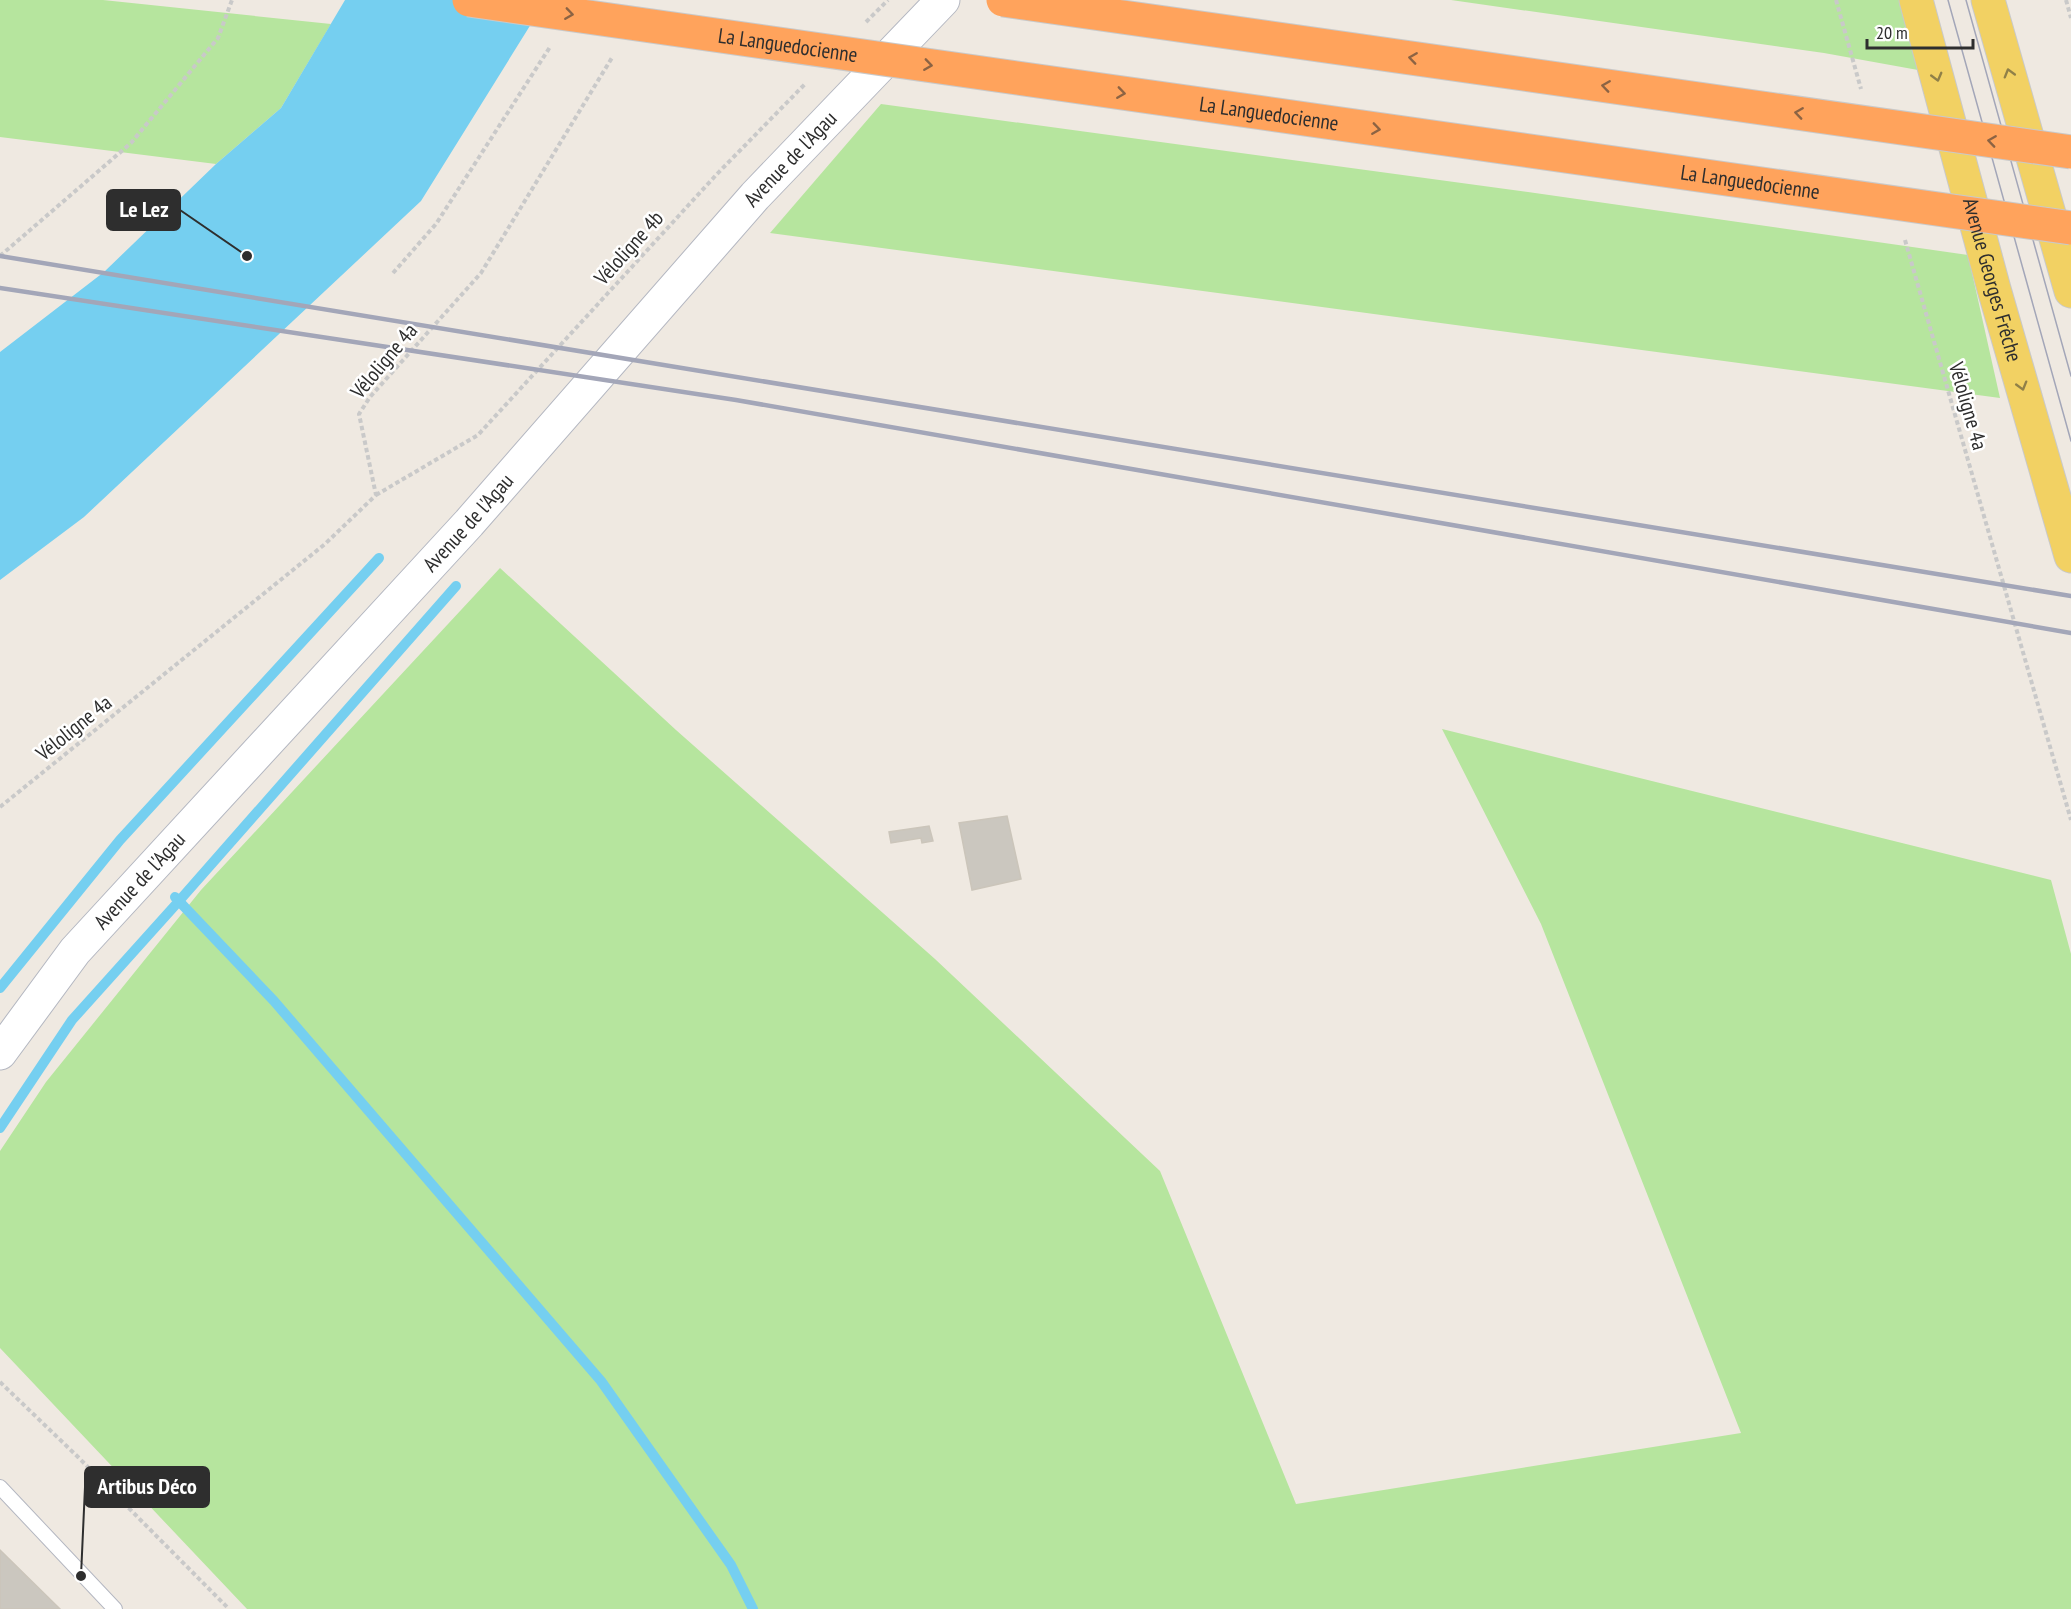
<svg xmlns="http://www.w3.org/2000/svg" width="2071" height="1609" font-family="'PT Sans Narrow',sans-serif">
	<rect width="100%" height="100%" fill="#efe9e1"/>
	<path fill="#b6e59e" d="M0 0H103L331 24 281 108 216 164 0 137Z
		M1451 0H1900L1918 70 1824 53Z
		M881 104 1528 192 1968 255 2000 398 770 233Z
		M500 568 676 730 935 959 1160 1171 1296 1504 1741 1433 1541 924 1442 729 2051 880 2071 954V1609H247L0 1348V1151L46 1082 201 890Z"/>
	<path fill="#75cff0" d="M345 0H546L421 201 84 517 0 580V352L104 272 216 164 281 108Z"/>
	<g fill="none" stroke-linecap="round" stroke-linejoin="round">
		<path stroke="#75cff0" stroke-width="10" d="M175 897 274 1001 601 1381 731 1565 753 1609
			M0 988 120 840 379 558
			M0 1128 72 1020 179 901 456 586"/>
	</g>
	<path fill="#cbc7bf" stroke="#cbc5ba" stroke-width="1.5" d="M1007 816 1021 879 972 890 959 823Z
		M929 826 933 841 922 843 921 838 891 843 889 832Z
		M0 1550 60 1609H0Z"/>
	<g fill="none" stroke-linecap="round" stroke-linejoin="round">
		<defs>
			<path id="service" d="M0 1487 115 1609"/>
			<g id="tertiary">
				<path id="s1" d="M0 1053 75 951 469 523 755 196 943 0"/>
			</g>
			<g id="primary">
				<path id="s2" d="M1916 0 1994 289 2071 556"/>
				<path d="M1988 0 2071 291"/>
			</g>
		</defs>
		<use href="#service" stroke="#b4b7c1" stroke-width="16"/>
		<use href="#tertiary" stroke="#b4b7c1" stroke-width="35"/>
		<use href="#primary" stroke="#c9c9c9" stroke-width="35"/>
		<path stroke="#c9c9c9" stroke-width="4" stroke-dasharray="4.5 3" stroke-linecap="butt" d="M1836 0 1861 89
			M2066 0 2071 18
			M866 22 888 0
			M1905 240 2071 820
			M0 256 131 143 218 38 232 0
			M393 273 436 224 550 47
			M376 495 478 435 717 174 806 83
			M0 807 325 544 376 495 359 414 370 397 481 273 613 56
			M0 1382 78 1457 229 1609"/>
		<use href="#service" stroke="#fff" stroke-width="14"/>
		<use href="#tertiary" stroke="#fff" stroke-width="33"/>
		<use href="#primary" stroke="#f2d163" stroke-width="33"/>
		<path stroke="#a3a6b8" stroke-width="1.5" d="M1948 0 2071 441
			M1966 0 2071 376"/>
		<path stroke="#a3a6b8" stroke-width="4.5" d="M0 256 2071 596
			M0 288 736 400 2071 633"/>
		<defs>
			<g id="motorway-bridge">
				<path id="s3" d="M469 0 2071 228"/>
				<path d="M1003 0 2071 152"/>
			</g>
		</defs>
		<use href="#motorway-bridge" stroke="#c9c9c9" stroke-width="35" stroke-linecap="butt"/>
		<use href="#motorway-bridge" stroke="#ffa35c" stroke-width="33"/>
	</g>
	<defs><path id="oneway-chevron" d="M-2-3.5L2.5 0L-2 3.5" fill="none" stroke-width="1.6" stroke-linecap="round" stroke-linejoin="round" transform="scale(1.5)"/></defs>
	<g stroke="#8c6343">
		<use href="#oneway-chevron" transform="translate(569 14) rotate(8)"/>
		<use href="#oneway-chevron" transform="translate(1413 58) rotate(-172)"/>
		<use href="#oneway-chevron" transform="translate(928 65) rotate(8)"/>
		<use href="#oneway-chevron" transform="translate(1606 86) rotate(-172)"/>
		<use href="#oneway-chevron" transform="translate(1121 93) rotate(8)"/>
		<use href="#oneway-chevron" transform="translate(1799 113) rotate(-172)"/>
		<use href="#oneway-chevron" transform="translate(1376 129) rotate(8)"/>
		<use href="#oneway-chevron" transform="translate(1992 141) rotate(-172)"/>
	</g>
	<g stroke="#908048">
		<use href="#oneway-chevron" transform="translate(2009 73) rotate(-106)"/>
		<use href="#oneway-chevron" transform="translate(1937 77) rotate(75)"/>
		<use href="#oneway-chevron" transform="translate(2022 386) rotate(74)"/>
	</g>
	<g text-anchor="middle" stroke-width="5" stroke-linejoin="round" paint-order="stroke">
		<g font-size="21" fill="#2e2e2e" stroke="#fff">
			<text dy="7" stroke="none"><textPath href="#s3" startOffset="322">La Languedocienne</textPath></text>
			<text dy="7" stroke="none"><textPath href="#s3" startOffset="808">La Languedocienne</textPath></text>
			<text dy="7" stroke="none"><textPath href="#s1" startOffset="1194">Avenue de l'Agau</textPath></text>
			<text dy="7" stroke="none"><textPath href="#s3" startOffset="1294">La Languedocienne</textPath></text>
			<text transform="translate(629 248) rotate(-48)" y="7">Véloligne 4b</text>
			<text dy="7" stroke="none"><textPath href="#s2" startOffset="290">Avenue Georges Frêche</textPath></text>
			<text transform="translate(384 361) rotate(-50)" y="7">Véloligne 4a</text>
			<text transform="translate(1968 406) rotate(74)" y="7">Véloligne 4a</text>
			<text dy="7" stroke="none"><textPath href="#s1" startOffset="708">Avenue de l'Agau</textPath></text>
			<text transform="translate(74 728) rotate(-39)" y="7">Véloligne 4a</text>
			<text dy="7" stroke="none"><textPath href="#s1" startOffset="222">Avenue de l'Agau</textPath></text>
		</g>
	</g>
	<path fill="none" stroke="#2e2e2e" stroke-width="2" d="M247 256L180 210M81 1576L85 1487"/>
	<g fill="#2e2e2e" stroke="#fff" stroke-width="2">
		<circle cx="247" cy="256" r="6"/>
		<circle cx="81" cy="1576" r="6"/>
	</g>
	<g fill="#2e2e2e" stroke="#2e2e2e" stroke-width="2">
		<rect x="107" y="190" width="73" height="40" rx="6"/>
		<rect x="85" y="1467" width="124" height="40" rx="6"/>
	</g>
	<g font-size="22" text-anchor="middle" font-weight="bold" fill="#fff">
		<text x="144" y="217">Le Lez</text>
		<text x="147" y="1494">Artibus Déco</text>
	</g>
	<path d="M1867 39v9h106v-9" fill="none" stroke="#2e2e2e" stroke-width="3"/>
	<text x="1876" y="39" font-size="18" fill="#2e2e2e" stroke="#ffffff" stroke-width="4.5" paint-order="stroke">20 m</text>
</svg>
